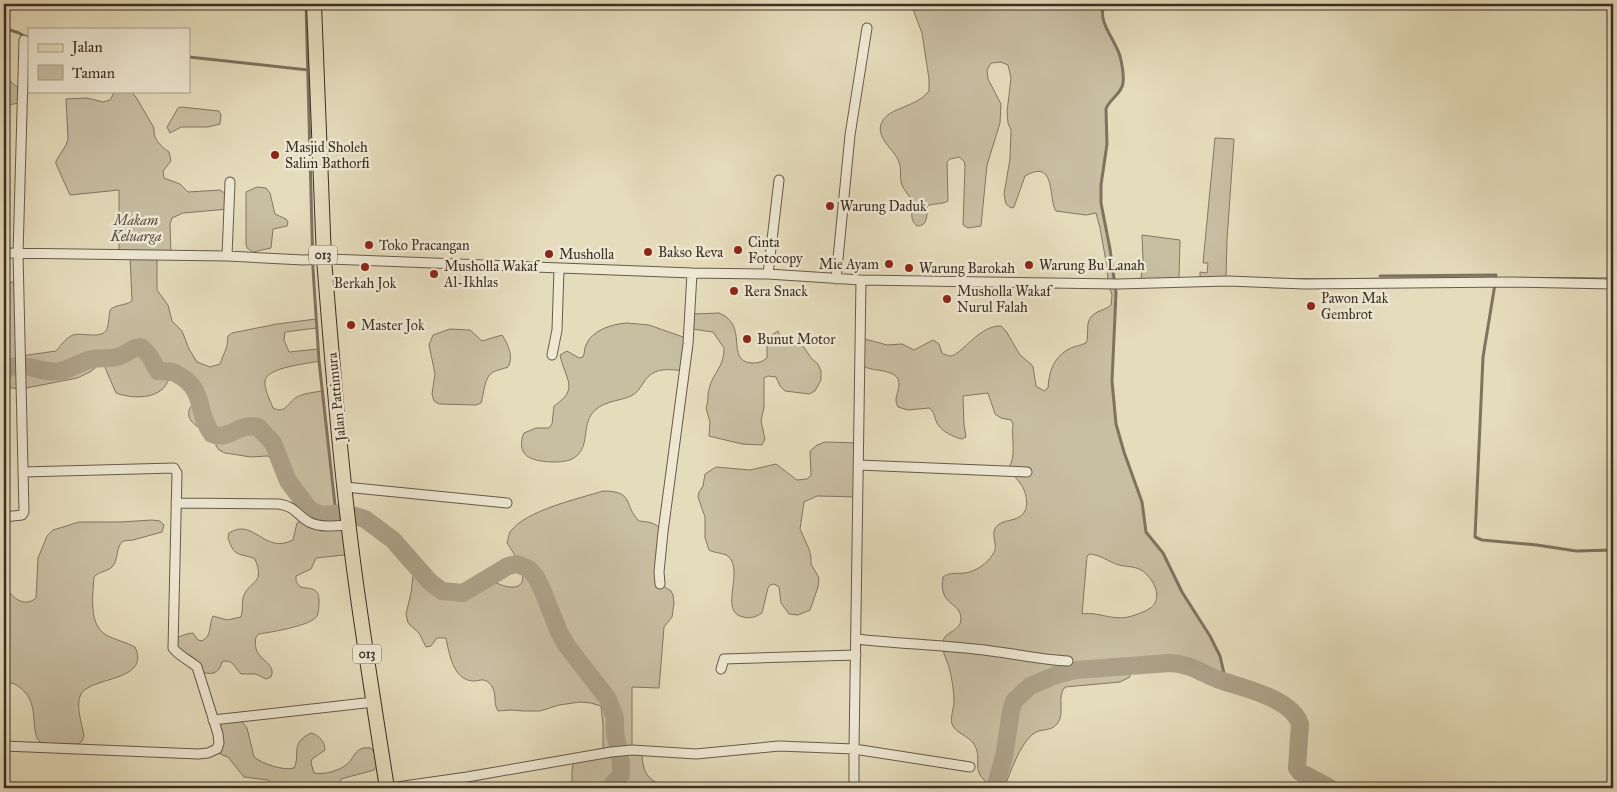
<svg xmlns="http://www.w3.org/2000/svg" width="1617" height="792" font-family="'IM FELL Great Primer',serif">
	<rect width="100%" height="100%" fill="#e5dcbb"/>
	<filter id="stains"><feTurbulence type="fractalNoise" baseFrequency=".004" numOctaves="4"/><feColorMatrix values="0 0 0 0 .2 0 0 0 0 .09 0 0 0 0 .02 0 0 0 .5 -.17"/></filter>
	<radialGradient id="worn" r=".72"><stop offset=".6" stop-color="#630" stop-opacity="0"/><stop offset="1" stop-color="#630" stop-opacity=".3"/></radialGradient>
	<path fill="#c8bea2" stroke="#827664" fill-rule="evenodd" d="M911 4H1104C1097 22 1115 39 1120 56 1122 64 1124 75 1123 83 1122 94 1109 99 1106 109L1107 144 1101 185V203L1110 249 1116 293 1112 381 1116 424 1124 452 1142 502 1146 532 1163 553 1182 592 1210 636 1220 656 1226 682 1180 663 1130 666V677L1120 682 1065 687C1056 697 1066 714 1057 724 1051 732 1040 728 1033 734 1019 745 1011 772 1004 788H984L986 782C971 769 983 759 974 744 969 736 955 733 952 724 950 717 954 708 954 701 954 691 952 680 950 671 948 661 941 652 943 642 944 631 961 632 961 619 961 601 938 607 943 577 950 572 956 574 965 573 975 572 988 563 993 554 1000 545 988 533 998 525 1004 520 1013 521 1019 517 1031 511 1027 492 1020 483 1016 477 1012 475 1008 468 1017 458 1011 438 1013 424L1011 420 1001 418 995 414 988 393 963 396 964 425 966 437 962 439C953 437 941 431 937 423 934 417 935 412 929 408L908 410 898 407C893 398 899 393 899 384 899 368 872 372 863 366L861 338 887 345 902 344 914 350 933 340 939 344 942 353C943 354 949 356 950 356 961 356 979 325 1001 326L1006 331 1020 355 1031 364 1033 367 1036 386 1044 391 1048 388C1049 372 1053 359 1067 350 1073 346 1080 346 1086 343 1090 334 1084 322 1093 315 1098 310 1106 310 1111 305L1112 295 1108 283 1107 267 1100 228 1096 213 1086 215 1056 211C1048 201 1057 157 1025 176L1014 207 1011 208 1006 204 1004 194 1010 159 1011 130 1008 123 1007 112 1011 78 1008 65 1001 62 991 63 987 70 988 79 1001 104 1000 123 987 165 981 226 968 228 963 225 965 166 964 161 959 157 950 159 947 162 948 201C941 205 933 203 927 206 927 215 928 226 917 226 908 219 914 211 911 201 910 195 904 191 902 185 899 178 902 170 899 162 895 150 874 137 882 122 889 107 916 108 929 91V79L922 33ZM1090 554C1101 555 1109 562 1119 565 1127 567 1134 566 1141 570 1151 576 1161 592 1155 603 1152 609 1141 613 1135 615 1114 623 1100 611 1082 614L1087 556Z
		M4 76 23 92V102L4 106Z
		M117 91 131 92 136 97 154 128C153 139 160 146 169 152L171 161 163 171 164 178 180 184 188 192 220 190 229 196V209L183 213 172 218 170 224 171 256H157V290L168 305 172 321 182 331 189 349 197 362 210 367 220 364 227 346 228 336 232 333 277 324 316 319 317 328 285 332 284 340 289 352 318 349 319 361C307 364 267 367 265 381 264 389 270 400 273 408 287 415 288 400 299 396 306 393 315 392 323 391L336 514C330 515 325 516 320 515 301 510 286 477 281 460L267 456 251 457 225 453 219 450 216 446V436C198 429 174 416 200 398L195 388 177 374C165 379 169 385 160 391 149 399 129 398 116 393L104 365 100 364 90 372 77 378 21 389 4 387V285L18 280 21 356 56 351C61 345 66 338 73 335 82 332 102 340 107 329 109 324 109 315 110 310 116 304 125 306 132 301L130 255H119V190L70 195 56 164V161L66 145 68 139 66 99 87 98 103 102 110 100 114 93Z
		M181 107 219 111 221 115 220 124 208 127H181L170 133 167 127 178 108Z
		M1215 138 1234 139 1227 240 1226 278C1355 280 1484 276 1613 278V287L1292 285 1141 279 1143 259 1142 235 1180 240 1179 279 1200 278V272L1207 273 1208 263H1203Z
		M257 187 266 188 270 193 275 214 286 219 288 222 287 226 273 229 271 248 253 252 247 248 246 244V192Z
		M719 313C750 325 724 361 752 363 758 363 762 362 767 358V338L778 331 784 344 803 346 812 359 818 364 821 371V380L815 391 809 394 785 391 780 386 776 377 768 376 764 378V407L761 421 765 439 762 445 742 444 709 436 710 422 706 408C709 401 707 396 709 389 712 374 725 366 724 348L713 332 692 329 693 314Z
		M627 323 649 325 686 338 685 371C675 370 664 368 655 372 643 377 642 391 631 396 617 402 600 401 591 415 582 429 590 450 572 459 563 464 531 463 525 454 520 449 521 439 524 433L536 428H549L552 424 554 406C580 389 565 379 560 355L567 351 579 358 583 357C585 353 584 349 586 345 592 330 612 324 627 323Z
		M450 329 470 330 482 341 502 335C508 344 514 357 508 367 503 369 497 370 493 372 484 377 484 394 481 403L476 405 439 404 434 401 432 394 435 374 429 345 433 335Z
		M825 442 860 443 859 497 817 496 804 502 800 529 809 549 811 557V564L819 578 818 587 810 610 798 615 789 614 781 603 779 587 774 584 770 585 768 588 762 613C756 617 750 619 743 617 718 612 745 571 728 556 724 553 714 553 709 550L705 538V517L698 497 699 492 703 486 705 474 716 467 750 470 776 464 797 480 807 479 811 475 810 451 817 445Z
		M603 491C635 491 623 505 639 521 651 522 656 523 663 532L660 584 671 591 673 595 674 603 672 617 664 627 659 688 632 687V750L642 751C642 778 652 784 677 788H572V770L574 758 603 753V725L601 706 591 703 580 702 559 705 540 711H523L512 710 498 711C492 702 499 691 488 682 483 678 479 681 473 681 453 680 449 653 446 638H437L431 646 426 647 419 633 408 623 406 614 411 593 413 576 415 573 420 571C445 599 456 599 487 579 495 582 505 588 514 587 535 585 512 550 507 543 508 540 509 534 510 532 526 510 578 499 603 491Z
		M152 520 160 521 164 525 162 532 133 540 123 541C115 548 119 560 112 567 107 572 99 571 94 577 93 594 88 624 106 635 115 640 126 642 135 647 151 682 92 676 81 694 75 704 82 724 84 736L82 741 79 744 43 745C26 733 44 704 18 686 14 683 9 682 4 683V585C11 596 23 609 36 598L38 558 47 536 53 530 79 522H120Z
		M301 521 349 525 353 554 316 558 311 569 296 576V581L300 587C310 589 319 587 319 600 319 605 319 612 317 616 311 626 271 632 259 634L256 637C255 642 255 649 258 653 263 661 276 666 271 677L266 679 256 674H241C235 668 232 658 222 662 216 687 187 665 178 654 175 650 174 644 172 639L187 634 193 633 198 640 202 641C213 635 208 626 213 616L227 620 241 617C243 611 242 604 243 598 248 580 266 586 255 559 239 552 235 559 228 538L229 533C254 517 264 555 293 540L297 523Z
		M238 717 247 728 254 757C263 764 283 771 294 768 301 754 289 744 311 733 319 735 325 742 325 750L312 759 311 763 314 773C324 775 338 771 346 765 356 758 353 746 371 748L375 754 377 766 374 770 341 779 338 788H275L268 780 244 777 228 757 220 754 218 752 213 720Z"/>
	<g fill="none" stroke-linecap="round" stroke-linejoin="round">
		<path stroke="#7f7360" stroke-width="3" d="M306 4 313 269 319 361 336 514
			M1104 4C1097 22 1115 39 1120 56 1122 64 1124 75 1123 83 1122 94 1109 99 1106 109L1107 144 1101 185V203L1110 249 1116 293 1112 381 1116 424 1124 452 1142 502 1146 532 1163 553 1182 592 1210 636 1220 656 1226 682
			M4 28 19 33 29 39
			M189 57 308 70
			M1380 276 1496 275 1495 279
			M1495 284 1483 357 1475 537 1482 540 1537 545 1576 551 1613 550"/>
		<path stroke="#aca188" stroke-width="18" d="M4 370C25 358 39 375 60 371 72 369 81 361 93 359 102 357 111 360 120 356 127 354 132 347 141 347L149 355 158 371C164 372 171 370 177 374 207 390 195 412 212 434 229 441 239 422 258 427L273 443 288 481 309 509 320 515 345 513 365 519 393 540 430 582 442 591 463 593 508 566 517 564 529 569 536 577 542 589 559 632 567 646 608 699 615 718V732L621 763V775L609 788
			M995 788 1004 757 1011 711 1014 701 1030 686 1056 675 1076 670 1169 663C1188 663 1200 672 1217 679 1241 688 1291 697 1300 724L1297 768 1300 772 1330 788"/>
		<defs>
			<path id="minor" d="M4 253 227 256 303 260 329 259 692 273 768 274 861 280 1118 284 1228 281 1305 284 1510 282 1613 284
				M227 256 230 182
				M768 274 779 180
				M836 279 850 135 867 28
				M552 355 557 330 559 269
				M859 465 1027 472
				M345 487 507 503
				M176 503 279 504C297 507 296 515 309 522 321 528 336 526 349 525
				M4 517 22 515 24 512 18 254 24 40
				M660 584 659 572 663 532 688 344 692 273
				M856 639C901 644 946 645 991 651 1017 654 1042 660 1068 661
				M721 669 724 659 856 655
				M213 720 374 702
				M4 746 198 754 208 753 217 749 219 743 218 734 197 667C189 660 179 656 173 648L177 473 174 468 23 472
				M390 788 467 777 611 752 632 750 696 754 779 746 854 749 861 280
				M854 788V749L970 767"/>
			<path id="primary" d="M314 4 324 259C333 372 342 486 358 598 367 661 377 725 387 788"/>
		</defs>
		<use href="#minor" stroke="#665a4a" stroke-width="11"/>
		<use href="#primary" stroke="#3c2e25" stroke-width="16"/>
		<use href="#minor" stroke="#eee8d3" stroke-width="9"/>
		<use href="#primary" stroke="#e5dcbb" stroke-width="14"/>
	</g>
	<g fill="#8f2418" stroke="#eee8d3" stroke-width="2">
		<circle cx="275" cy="155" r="5"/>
		<circle cx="830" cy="206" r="5"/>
		<circle cx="369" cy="245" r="5"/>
		<circle cx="738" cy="250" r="5"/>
		<circle cx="648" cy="252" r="5"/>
		<circle cx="549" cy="254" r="5"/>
		<circle cx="889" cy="264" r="5"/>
		<circle cx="1029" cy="265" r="5"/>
		<circle cx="365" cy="267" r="5"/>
		<circle cx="909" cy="268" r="5"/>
		<circle cx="434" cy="274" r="5"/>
		<circle cx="734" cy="291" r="5"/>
		<circle cx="947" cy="299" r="5"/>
		<circle cx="1311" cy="306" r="5"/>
		<circle cx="351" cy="325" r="5"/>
		<circle cx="747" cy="339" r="5"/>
	</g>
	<g text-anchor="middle" stroke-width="5" stroke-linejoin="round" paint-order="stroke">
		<g fill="#eee8d3" stroke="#716659" stroke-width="1">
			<rect x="309" y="245.5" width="28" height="19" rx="4"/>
			<rect x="353" y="644.5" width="28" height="19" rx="4"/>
		</g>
		<g font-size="12" font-weight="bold" fill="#3c2e25">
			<text x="323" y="259">013</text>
			<text x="367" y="658">013</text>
		</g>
		<g font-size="14" fill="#3c2e25" stroke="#eee8d3" text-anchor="start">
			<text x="285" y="152">Masjid Sholeh<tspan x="285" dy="16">Salim Bathorfi</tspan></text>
			<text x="840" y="211">Warung Daduk</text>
			<text x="748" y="247">Cinta<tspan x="748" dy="16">Fotocopy</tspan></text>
			<text x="379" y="250">Toko Pracangan</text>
			<text x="658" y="257">Bakso Reva</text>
			<text x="559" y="259">Musholla</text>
			<text x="879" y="269" text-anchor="end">Mie Ayam</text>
			<text x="1039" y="270">Warung Bu Lanah</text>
			<text x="444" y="271">Musholla Wakaf<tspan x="444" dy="16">Al-Ikhlas</tspan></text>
			<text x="919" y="273">Warung Barokah</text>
			<text x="365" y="288" text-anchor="middle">Berkah Jok</text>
			<text x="744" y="296">Rera Snack</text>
			<text x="957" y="296">Musholla Wakaf<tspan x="957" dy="16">Nurul Falah</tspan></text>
			<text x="1321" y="303">Pawon Mak<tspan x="1321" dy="16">Gembrot</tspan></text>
			<text x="361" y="330">Master Jok</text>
			<text x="757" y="344">Bunut Motor</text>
		</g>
		<g font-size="14" font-style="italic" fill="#584b3e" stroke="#eee8d3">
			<text x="136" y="225">Makam<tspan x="136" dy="16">Keluarga</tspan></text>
		</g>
		<g font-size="14" fill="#3c2e25" stroke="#eee8d3">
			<text transform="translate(336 397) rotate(-96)" y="5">Jalan Pattimura</text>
		</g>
	</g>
	<rect width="1617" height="792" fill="none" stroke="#e5dcbb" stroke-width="20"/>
	<rect x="5" y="5" width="1607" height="782" fill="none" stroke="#3c2e25" stroke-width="2.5"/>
	<rect x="10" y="10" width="1597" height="772" fill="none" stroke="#3c2e25"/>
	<rect x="28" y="28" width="162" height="65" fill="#eee8d3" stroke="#a79e8d"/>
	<rect x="38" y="44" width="25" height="8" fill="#e5dcbb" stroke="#a79e8d"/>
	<text x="72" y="52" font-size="15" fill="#3c2e25">Jalan</text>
	<rect x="38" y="65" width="25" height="15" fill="#c8bea2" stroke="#a79e8d"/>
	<text x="72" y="78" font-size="15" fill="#3c2e25">Taman</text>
	<rect width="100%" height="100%" filter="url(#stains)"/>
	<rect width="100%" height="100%" fill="url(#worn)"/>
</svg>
